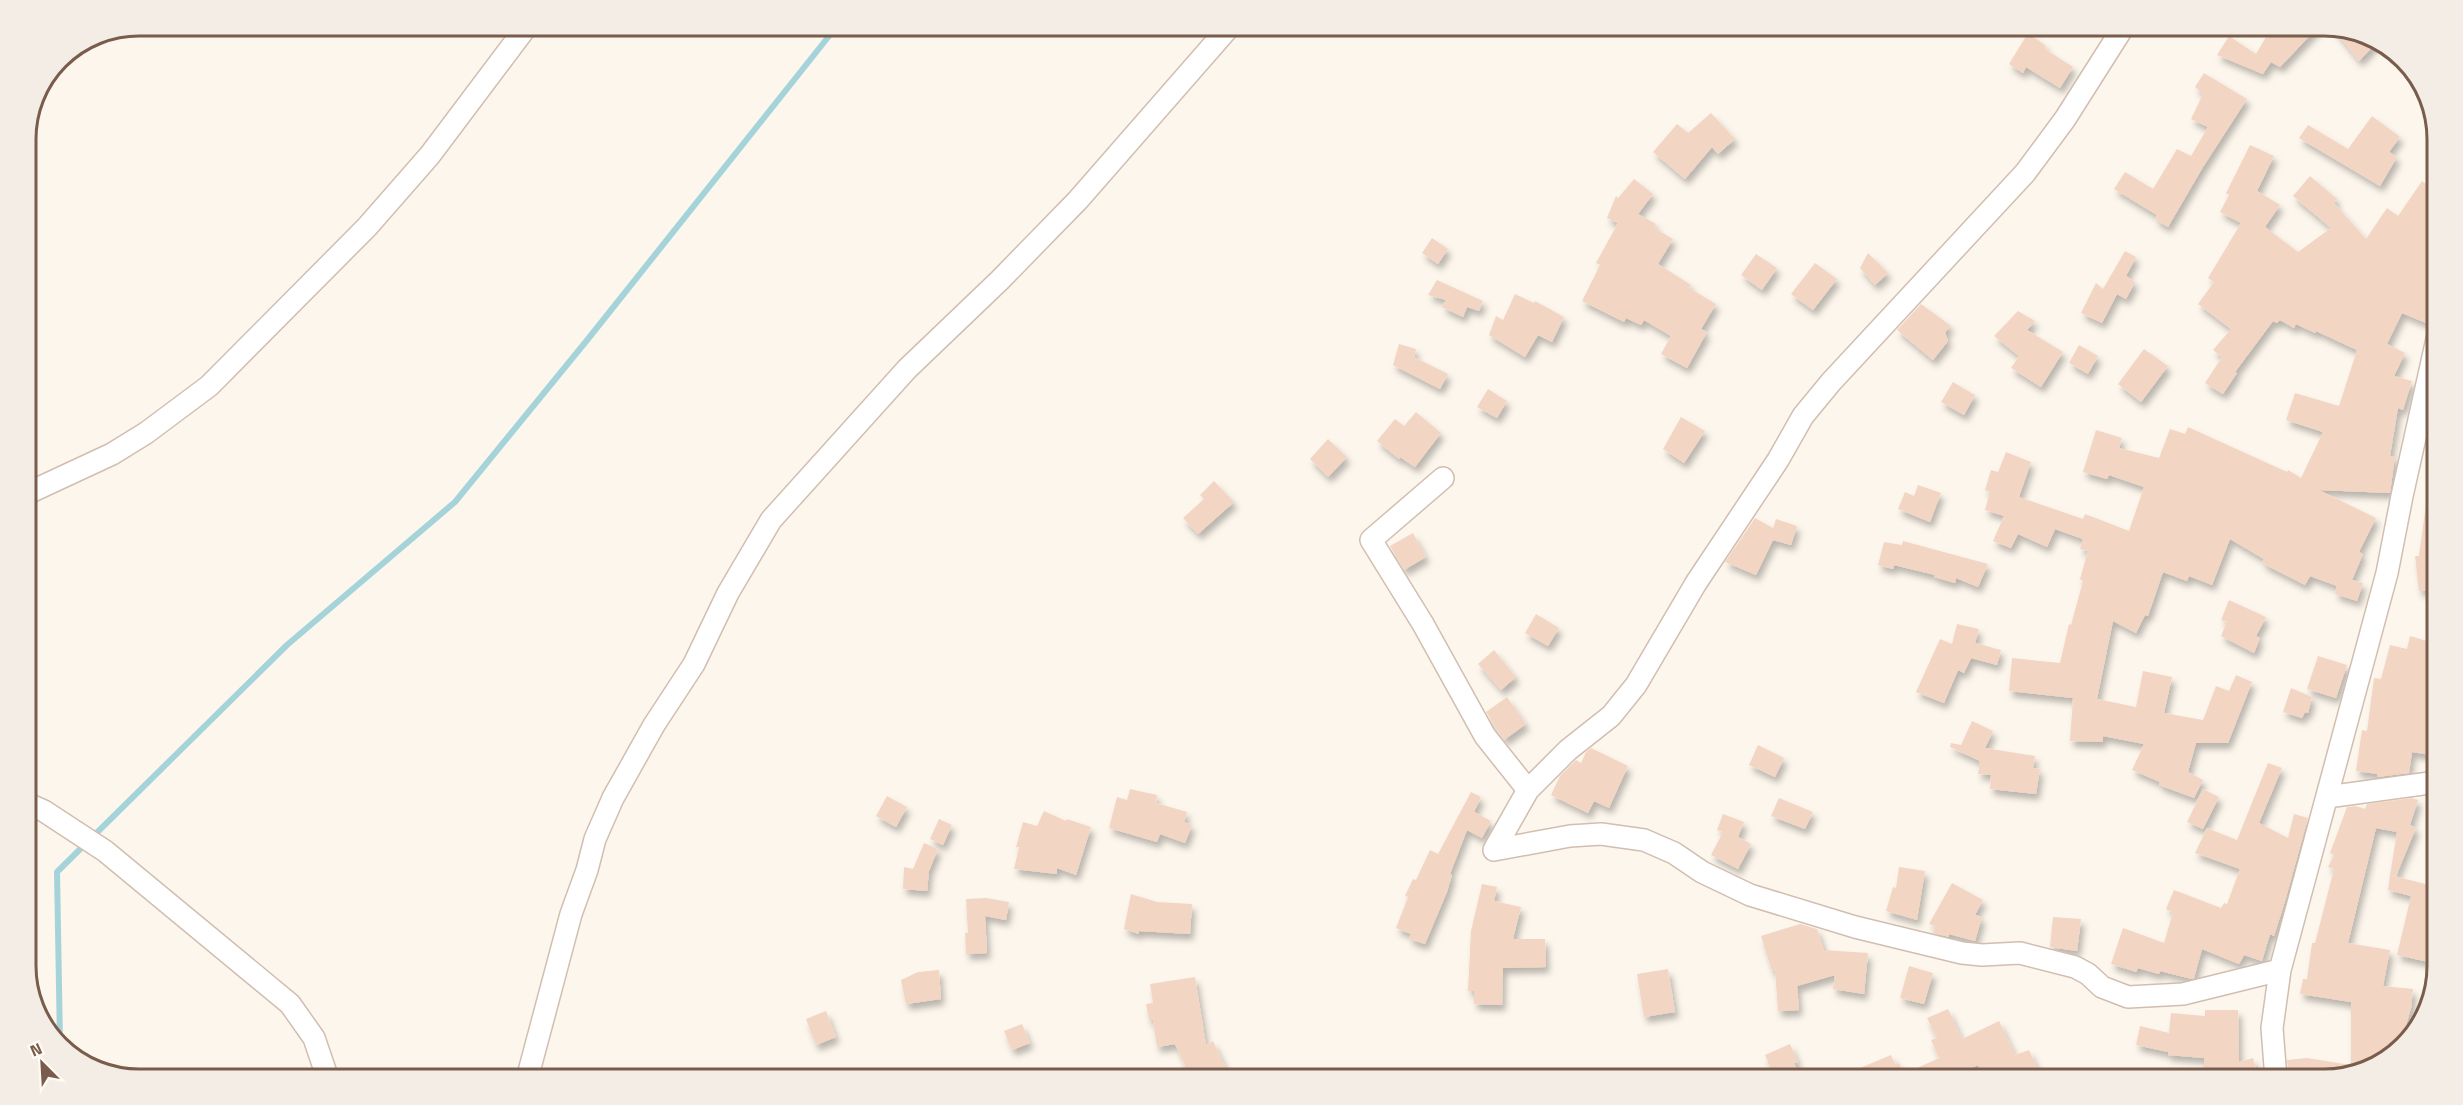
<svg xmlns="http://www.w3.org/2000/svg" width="2463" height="1105" font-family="'Titillium Web',sans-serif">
	<defs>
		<filter id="shadow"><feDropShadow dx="3.5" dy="6" stdDeviation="3" flood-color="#0004"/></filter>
	</defs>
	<rect width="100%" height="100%" fill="#fdf6ec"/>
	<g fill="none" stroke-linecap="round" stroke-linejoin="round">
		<path stroke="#a5d3da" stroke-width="6" d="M60 1043 57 872 287 645 455 502 588 339 837 26"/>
	</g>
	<path fill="#f3d5c3" filter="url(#shadow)" d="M2277 26H2319L2280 67 2271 62 2263 74 2217 55 2229 36 2256 54 2266 37 2268 38Z
		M2332 27 2368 34 2377 42 2359 61Z
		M2028 33 2046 46 2045 49 2073 67 2060 88 2026 67 2023 73 2009 64Z
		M2204 73 2247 99 2203 167 2168 227 2155 219 2157 215 2114 189 2125 172 2153 189 2177 149 2191 156 2208 127 2191 119 2203 94 2195 87Z
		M1711 113 1735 139 1718 154 1712 147 1685 179 1653 152 1677 124 1688 133Z
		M2372 116 2400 137 2389 152 2397 157 2380 186 2299 138 2308 125 2348 149Z
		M2250 145 2274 156 2257 191 2280 205 2265 227 2298 252 2331 228 2293 196 2310 176 2337 199 2334 203 2366 239 2387 208 2398 216 2422 181 2437 192V208L2426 225 2437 230V287L2432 299 2435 300 2426 323 2402 313 2387 344 2405 353 2394 376 2412 381 2403 410 2398 408 2390 456H2395L2390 493 2319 490 2376 518 2359 552 2363 554 2352 580 2363 583 2357 601 2335 594 2337 586 2310 576 2305 585 2262 563 2264 559 2230 539 2212 585 2189 576 2187 581 2163 572 2148 616 2145 615 2136 633 2113 621 2097 699 2136 707 2143 671 2172 677 2164 713 2203 720 2216 686 2229 691 2236 675 2252 682 2228 743H2196L2188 772 2203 780 2194 798 2159 785 2160 782 2132 770 2144 744 2103 736V742L2070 741 2073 698 2009 691 2012 658 2060 663 2069 624 2071 625 2083 581 2080 579 2088 551 2080 549 2083 539 2055 529 2047 547 2018 534 2011 548 1993 541 2004 516 1985 510 1990 492 1985 490 1991 470 1998 472 2006 452 2031 462 2019 497 2083 519 2085 514 2129 531 2144 487 2109 475 2107 479 2083 472 2096 430 2122 438 2119 448 2159 458 2170 429 2185 434 2188 427 2287 472 2288 470 2301 478 2323 432 2286 420 2295 393 2339 406 2357 350 2316 331 2315 333 2296 324 2294 328 2280 320 2277 323 2273 321 2235 372 2237 373 2223 394 2205 383 2222 357 2213 350 2231 329 2198 304 2214 282 2208 278 2241 223 2220 212 2229 195 2226 193Z
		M1634 179 1653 194 1638 214 1656 224 1654 228 1673 239 1658 264 1691 285 1689 288 1716 304 1701 329 1707 332 1687 368 1661 354 1671 336 1644 320 1641 325 1626 318 1624 322 1582 301 1600 265 1596 263 1618 223 1607 218 1616 196 1618 198Z
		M1432 238 1448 249 1438 264 1422 253Z
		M2125 251 2136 257 2126 276 2135 282 2126 299 2117 294 2102 323 2081 313 2096 283 2103 289Z
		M1868 253 1888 273 1875 285 1860 268Z
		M1756 254 1777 268 1762 290 1741 275Z
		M1815 263 1837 279 1813 310 1791 294Z
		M1437 280 1483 301 1479 311 1467 307 1463 317 1442 307 1446 300 1428 295Z
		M1515 294 1534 303 1535 301 1564 317 1552 342 1538 335 1525 357 1489 335 1496 316 1503 320Z
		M1921 304 1951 326 1945 332 1948 341 1933 360 1897 330Z
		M2018 311 2035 321 2027 330 2063 352 2041 387 2011 368 2019 356 1994 336Z
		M1399 344 1416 349 1414 357 1448 374 1440 389 1393 365Z
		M2079 345 2098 356 2088 374 2069 363Z
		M2144 349 2168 366 2141 402 2118 384Z
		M1953 382 1975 395 1964 415 1941 402Z
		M1488 389 1507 401 1497 418 1477 407Z
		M1416 412 1441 433 1415 467 1400 457 1399 459 1377 441 1395 419 1404 426Z
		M1681 417 1705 431 1684 463 1663 449Z
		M1328 439 1347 457 1328 477 1310 459Z
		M1214 481 1234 502 1198 534 1183 518 1204 499 1200 495Z
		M1918 485 1941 493 1930 522 1898 509 1905 492 1914 496Z
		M2428 490 2437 491V589L2419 591 2415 556H2419Z
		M1755 518 1773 528 1776 519 1797 526 1791 545 1773 540 1756 575 1725 562Z
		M1413 533 1426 557 1404 570 1390 546Z
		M1903 541 1988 564 1978 587 1956 578 1955 583 1934 577 1935 575 1894 565 1893 569 1878 565 1884 542 1902 545Z
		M2229 600 2266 617 2256 636 2260 638 2254 653 2221 636 2227 622 2221 620Z
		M1536 614 1559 628 1548 646 1525 633Z
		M1957 624 1979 629 1975 643 2001 650 1997 665 1971 658 1964 673 1958 670 1944 703 1916 692 1940 639 1952 644Z
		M2410 636 2437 644V756L2412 752 2409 773 2377 777 2378 774 2356 771 2362 730 2367 731 2374 678 2381 679 2390 645 2407 649Z
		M1494 650 1516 677 1501 690 1478 664Z
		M2318 656 2347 665 2336 698 2307 689Z
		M2291 688 2312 697 2308 713 2305 712 2302 718 2283 712Z
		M1507 697 1526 724 1504 740 1486 712Z
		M1972 721 1993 731 1985 748 2035 756 2033 768 2040 769 2036 794 1990 789 1991 775 1978 774 1980 761 1950 747 1951 743 1961 745Z
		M1758 745 1784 758 1775 777 1749 765Z
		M1591 748 1628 766 1609 808 1594 801 1588 813 1551 795 1560 776 1576 760 1581 763 1586 752Z
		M2268 763 2282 768 2259 823 2288 838 2294 814 2308 818 2285 901 2274 936 2270 934 2262 961 2244 955 2239 964 2202 949 2194 978 2192 979 2160 971 2159 974 2138 968 2136 972 2111 964 2123 928 2164 943 2173 912 2166 909 2174 890 2221 908 2224 903 2227 904 2240 869 2195 853 2207 828 2237 840Z
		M1130 789 1157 795 1156 803 1187 812 1184 822 1192 825 1185 843 1160 834 1157 842 1109 828 1117 797 1127 800Z
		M2203 789 2219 797 2203 829 2187 822Z
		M1471 792 1481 797 1474 812 1491 821 1482 838 1467 830 1450 874 1452 875 1447 892 1425 944 1409 939 1411 934 1396 928 1408 897 1405 896 1413 879 1416 880 1430 850 1438 854Z
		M887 796 907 807 896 827 876 816Z
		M1779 798 1813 812 1805 829 1771 816Z
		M2412 798 2418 800 2410 825 2416 828 2396 876 2390 875 2397 832 2376 828 2348 943 2390 950 2383 986 2413 989 2411 1008 2401 1043 2387 1060 2324 1079H2289L2287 1060 2307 1058 2351 1065V1002L2300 994 2303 979H2307L2312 943H2315L2334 869 2328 867 2334 855 2330 853 2347 807 2356 806 2365 809 2367 804Z
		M1044 811 1066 821 1067 819 1091 827 1076 875 1057 868V874L1014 869 1019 847H1016L1023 822 1037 826Z
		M1723 814 1744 822 1738 837 1751 844 1738 869 1711 855 1723 832 1717 830Z
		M939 819 952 825 943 845 930 839Z
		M924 843 938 849 929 871 927 891 903 889 904 867 913 869Z
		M1899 867 1925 871 1917 920 1886 911 1893 887 1896 888Z
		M2390 875 2437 887V913L2433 931 2437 932 2438 964 2397 955 2411 896 2388 890Z
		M1952 883 1983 900 1975 915 1982 917 1975 941 1949 934V937L1933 933 1935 926 1929 924Z
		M1482 884 1497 887 1494 901 1521 907 1513 939H1545L1546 967 1503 968 1502 1005 1474 1004V991H1468L1471 931Z
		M1131 894 1157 902 1192 904 1190 934 1139 931V934L1124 929Z
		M986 898 1009 902 1006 920 985 916 987 953 966 954 965 933H968L966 899Z
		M2053 917 2081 919 2077 951 2050 947Z
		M1800 924 1817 929 1824 950 1868 953 1864 994 1833 989 1835 975 1797 986 1799 1010 1778 1011 1775 970 1772 971 1761 936Z
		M1909 966 1933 973 1924 1004 1900 998Z
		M1668 969 1675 1012 1644 1017 1637 974Z
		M939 970 941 999 906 1004 901 980 918 972Z
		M1195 977 1206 1045 1213 1041 1231 1079H1200L1195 1069 1188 1072 1175 1044 1157 1047 1153 1020H1149L1146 1004 1153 1003 1150 984Z
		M1948 1009 1962 1039 1999 1021 2015 1055 2029 1050 2042 1079H1984L1978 1065 1948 1079H1834L1891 1055 1895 1064 1899 1063 1904 1074 1939 1058 1931 1040 1937 1038 1927 1018Z
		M2205 1010H2238L2239 1062 2253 1058 2259 1079H2195V1076L2204 1073V1058L2168 1055V1052L2136 1045 2140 1026 2169 1033 2171 1013 2205 1016Z
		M826 1011 836 1037 816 1045 806 1019Z
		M1022 1024 1030 1043 1012 1050 1004 1031Z
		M1790 1044 1798 1062 1794 1063 1801 1079H1775L1765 1055Z"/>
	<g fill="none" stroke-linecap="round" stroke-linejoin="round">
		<defs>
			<path id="street" d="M1443 478 1371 540 1423 624 1485 736 1528 790
				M26 494 112 454 146 433 209 386 367 227 430 155 527 26
				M2327 797 2437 782
				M26 803 44 811 105 851 290 1004 314 1038 328 1079
				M1494 850 1528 790 1568 750 1611 716 1636 685 1696 583 1778 460 1803 416 1831 382 2025 173 2065 119 2124 26
				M1494 850 1570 836 1601 834 1644 840 1674 853 1702 872 1750 895 1855 927 1962 953 1982 955 2020 953 2075 967 2088 974 2102 987 2128 997 2183 994 2280 970
				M527 1079 571 914 587 870 595 839 613 798 654 725 694 664 728 593 771 520 907 369 1000 280 1078 200 1230 26
				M2276 1079 2272 1028 2280 970 2387 573 2402 496 2437 339"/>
		</defs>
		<use href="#street" stroke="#d1beb0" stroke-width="24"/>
		<use href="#street" stroke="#fff" stroke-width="21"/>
	</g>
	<path d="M0 0H2463V1105H0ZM139 36H2324A103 103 0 0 1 2427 139V966A103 103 0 0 1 2324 1069H139A103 103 0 0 1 36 966V139A103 103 0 0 1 139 36Z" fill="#f4ede6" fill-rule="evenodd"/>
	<path fill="none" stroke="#7a5c4d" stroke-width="3" d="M139 36H2324A103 103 0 0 1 2427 139V966A103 103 0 0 1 2324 1069H139A103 103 0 0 1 36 966V139A103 103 0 0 1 139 36Z"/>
	<g transform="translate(42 1063) rotate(336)" stroke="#fffaf3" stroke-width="4.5" paint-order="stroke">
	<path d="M0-4.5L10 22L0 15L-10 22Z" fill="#7a5c4d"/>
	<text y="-9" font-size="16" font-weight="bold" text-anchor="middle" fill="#7a5c4d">N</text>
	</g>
</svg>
